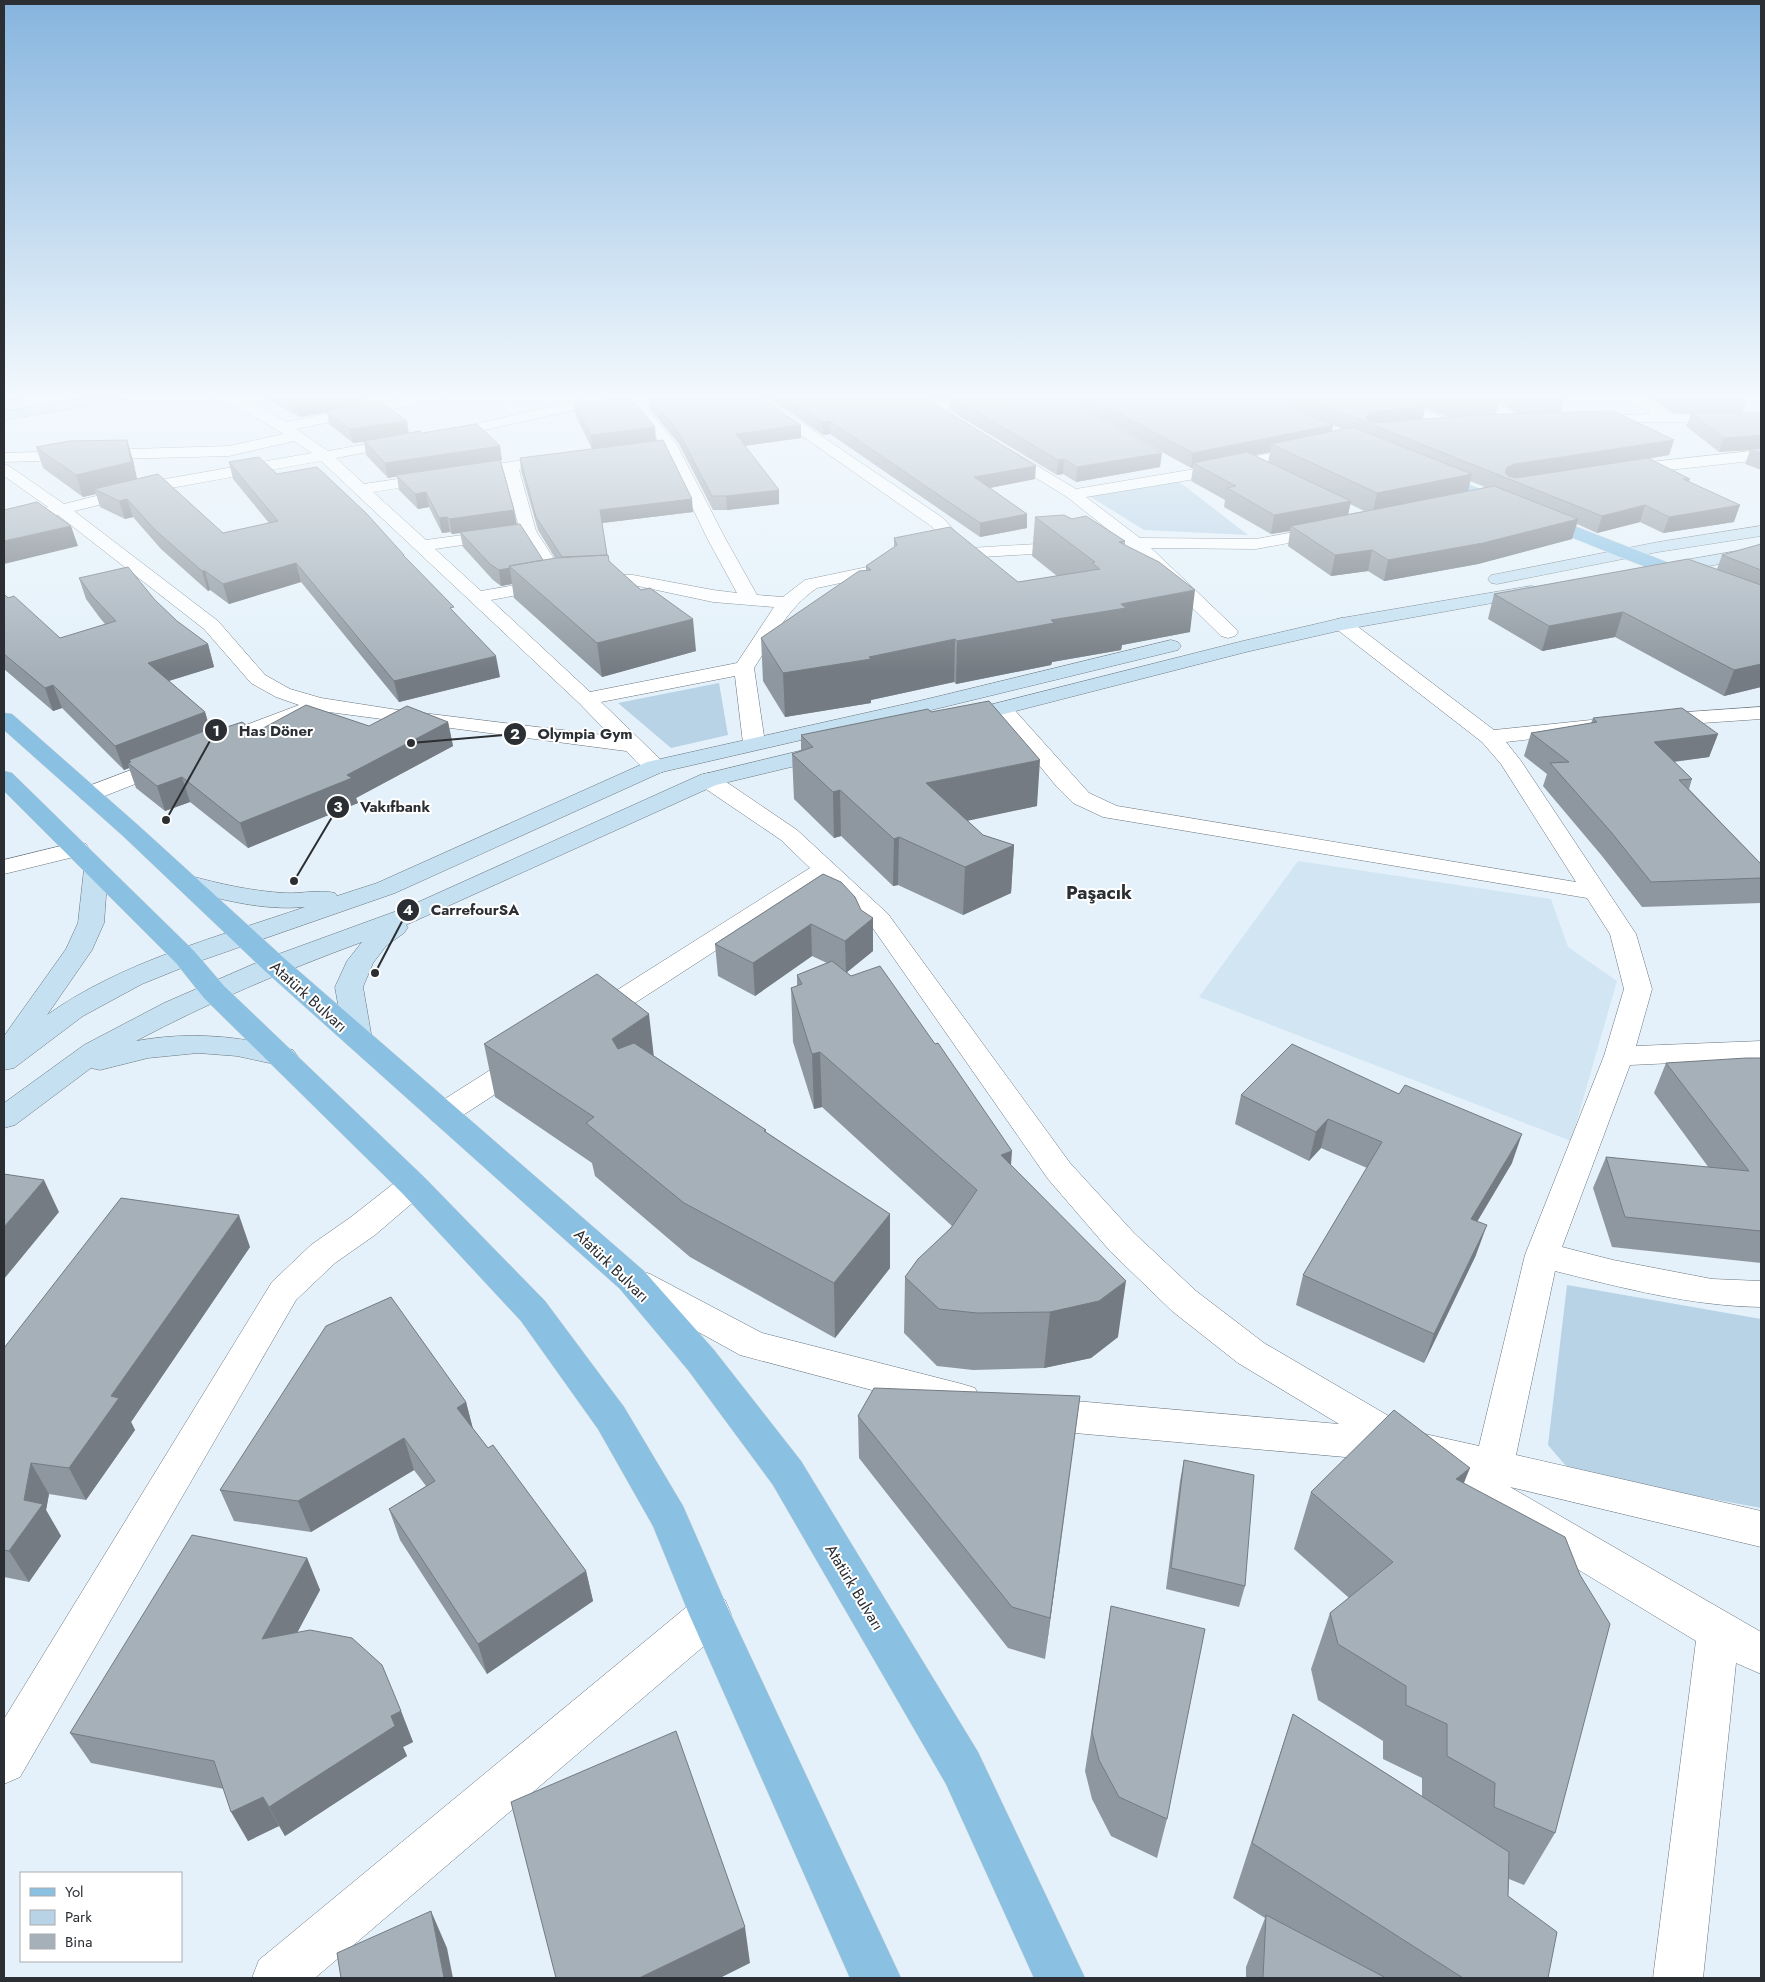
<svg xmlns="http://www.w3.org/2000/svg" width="1765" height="1982" font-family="Jost,sans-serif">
	<rect width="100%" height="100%" fill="#e4f1fa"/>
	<path fill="#d2e5f3" d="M1298 861 1551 899 1568 947 1617 981 1571 1141 1199 997Z"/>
	<path fill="#b8d2e6" d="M1177 480 1248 535 1144 530 1086 494Z
		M719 683 728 735 671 748 618 703Z
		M1567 1285 1761 1319V1508L1572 1473 1548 1445Z"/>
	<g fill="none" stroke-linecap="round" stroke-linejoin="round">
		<defs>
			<path id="street" d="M206 394 232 395 261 408 286 422 425 394H454L447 398 296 429 328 451 401 438 406 439 408 442 406 445 336 458 364 484 557 455 562 457 565 460 562 463 519 470 536 531 569 582 566 586 560 587 491 600 590 692 737 663 774 607 713 602 633 585 586 583 583 579 586 575 592 574 633 575 713 590 737 593 707 538 663 446 624 399 444 439 439 438 437 435 439 432 608 394H635L677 445 725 538 757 595 783 597 805 580 891 562 897 563 900 567 897 571 817 588C787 608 773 639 754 668L765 743 762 748 754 750 746 748 743 743 735 676 601 702 663 762 666 767 663 772C646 776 638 762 626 751L321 711 227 748 219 750 211 748 208 743 211 738 299 705 276 697 251 683 204 629 58 515 4 528V518L48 507 4 476V464L9 466 64 504 160 480 312 453 294 441 229 456 4 462V453L229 446 284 434 237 407 208 397ZM321 461 579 703 611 736 398 710 321 698 290 689 265 675 218 621 74 511 160 490ZM504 472 520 531 549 579 481 591 435 549 505 539 507 535 505 531 499 530 426 540 373 492Z
				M742 394H759L943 518 970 548 1120 539 1067 497 999 455 996 452 999 449H1009L1076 489 1189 470 1304 446 1309 448 1312 451 1309 454 1304 456 1189 480 1086 497 1140 538 1256 539 1326 526 1332 527 1334 531 1332 535 1326 536 1256 549 1151 548 1235 628 1238 632 1235 636 1228 638 1221 636 1132 548 966 558 943 562 937 561 934 557 937 553 954 550 931 526Z
				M988 394H1026L1019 398 930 411 923 407 930 403Z
				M1365 394H1385L1454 422 1456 425 1454 428H1444L1367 397Z
				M1471 394H1487L1523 422 1521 425H1511Z
				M1621 394H1638L1670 414 1761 417V425L1667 422 1588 423 1586 420 1588 417 1593 416 1651 414Z
				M1761 450V460L1623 475 1618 473 1615 470 1618 467 1623 465Z
				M1342 618 1349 620 1494 730 1591 720 1599 721 1602 726 1599 731 1591 732 1506 742 1521 761 1636 934 1652 989 1636 1046 1761 1041V1059L1630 1065 1562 1247 1613 1260 1712 1279 1761 1281V1307C1691 1306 1623 1288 1555 1271L1516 1455 1761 1511V1547L1510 1487 1761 1632V1674L1736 1663 1703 1978H1653L1696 1641 1401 1462 1041 1430 1028 1425 1022 1414 1028 1403 1041 1398 1339 1424 1238 1363 1172 1311 1110 1251 1048 1179 870 924 823 881 604 1023 594 1026 584 1023 580 1017 584 1011 810 868 781 840 700 785 697 780 700 775 708 773 716 775 797 830 888 914 1070 1163 1134 1233 1196 1291 1264 1343 1416 1432 1479 1446 1525 1255 1604 1056 1624 989 1610 934 1587 898 1103 817 1073 803 1057 787 993 709 996 705 1003 703 1010 705 1089 793 1117 806 1576 882 1501 764 1482 742 1335 628 1332 624 1335 620Z
				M1761 707V719L1658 726 1650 725 1647 720 1650 715 1658 714Z
				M168 756 176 758 179 763 176 768 97 799 89 801 81 799 78 794 81 789Z
				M77 842 86 844 89 849 86 854 4 874V860Z
				M524 1052 534 1055 539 1062 534 1069 454 1121 443 1124 432 1121 428 1114 432 1107 514 1055Z
				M413 1174 424 1177 429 1185 424 1193 375 1235 335 1263 296 1300 20 1777 4 1784V1719L272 1282 311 1245 351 1217 402 1177Z
				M638 1270 650 1274 762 1333 962 1384 975 1388 980 1399 975 1410 962 1414 740 1355 626 1292 621 1283 626 1274Z
				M710 1594 725 1600 731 1614 725 1628 315 1978H252L259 1960 695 1600Z"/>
			<path id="secondary" d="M105 394H138L131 398 4 420V412Z
				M1761 526V536L1658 552 1497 584 1491 583 1488 579 1491 575 1497 574 1658 542Z
				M1761 547V557L1662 574 1656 573 1653 569 1656 565 1662 564Z
				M1531 586 1537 587 1540 591 1537 595 1342 630 1246 652 961 725 953 724 950 719 953 714 1243 641 1342 618Z
				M1171 640 1178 642 1181 646 1178 650 919 713 662 772 395 893 194 963 142 984 83 1016 14 1068 4 1070V1036L66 949 78 923 84 869 87 864 96 862 105 864 108 869 104 923 92 950 47 1015C123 961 218 937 305 907 261 911 220 899 178 888L174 883 178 878 187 875C220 884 251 891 285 893 302 894 318 889 335 893L337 896 377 883 647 762 919 701Z
				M829 744 837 746 840 751 837 756 716 785 406 925 408 927 404 933 386 946 373 963 363 987 372 1039 368 1045 358 1048 348 1045 344 1039 335 987 347 961 362 942C284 971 209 1002 136 1041 190 1031 241 1036 293 1050L298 1057 293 1064 283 1066 237 1056 198 1053 148 1058 100 1070 91 1068 15 1125 4 1128V1103L84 1045 164 1003 265 959 405 908 700 775Z"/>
			<path id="primary" d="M1257 394H1278L1330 413 1332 416 1330 419H1320L1259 397Z
				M1434 471 1761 599V611L1620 557 1428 479 1426 476 1428 473Z
				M4 713 12 714 139 826 285 959 644 1271 714 1350 801 1461 978 1752 1085 1978H1034L946 1784 773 1485 688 1370 620 1289 265 971 123 836 4 730Z
				M4 771 12 773 194 951 224 986 424 1177 545 1301 624 1407 683 1506 725 1602 901 1978H850L689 1614 653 1526 598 1429 521 1321 402 1193 204 998 176 963 4 791Z"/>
		</defs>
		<use href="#street" stroke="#6a757d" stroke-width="1"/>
		<use href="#secondary" stroke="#6a757d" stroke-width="1"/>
		<use href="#primary" stroke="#d0d1d2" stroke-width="1"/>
		<use href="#street" fill="#fff" fill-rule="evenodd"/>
		<use href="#secondary" fill="#c4e0f1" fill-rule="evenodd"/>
		<use href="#primary" fill="#8ac1e3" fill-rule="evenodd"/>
	</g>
	<path fill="#8e979f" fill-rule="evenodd" d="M258 394H364L366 403 409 433H422L502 460 501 461 514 510 516 524 543 560 555 558 538 530 521 471 520 458 592 449 576 416 574 403 656 440 693 512 602 523 607 555 609 561 696 651 602 677 514 598 512 584 501 586 493 580 463 547 460 533 452 534 450 532 442 533 429 507 418 509 399 490 397 476 388 478 366 455 364 442 353 443 329 424 327 412 300 417Z
		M756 394 801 438 745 446 779 504 727 510H713L679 444 650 409 648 396H651L650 395Z
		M763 394H919L1035 479 990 488 1027 514V528L980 537 830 434 823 435Z
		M924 394H1055L1160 467 1076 482 1063 474 1057 475 949 410 950 398 933 400Z
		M1057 394H1248L1266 402 1289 407 1291 394H1556L1564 400 1561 413 1674 440 1669 455 1648 459 1690 479 1689 482 1734 522 1663 533 1640 522 1597 533 1577 524 1572 539 1478 564 1384 581 1368 571 1331 576 1288 546 1290 531 1271 534 1224 507 1225 500 1191 481 1193 468H1191ZM1499 401 1517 414H1496ZM1425 408 1447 417 1423 419ZM1333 425 1342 429 1332 431ZM1270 452 1268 462 1254 455ZM1470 481 1485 487 1468 491ZM1350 504 1364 511 1348 514Z
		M1650 394H1736L1746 401 1742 413H1761V470L1745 464 1750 450 1719 452 1686 426 1691 414 1673 413 1649 397Z
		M36 447 133 460 137 479 223 533 269 523 233 479 229 462 277 474 405 558 455 613 500 677 399 702 301 582 229 604 210 590 208 591 161 549 133 517 125 519 100 507 96 494 83 497 43 468Z
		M1035 517 1072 519 1125 541V545L1190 632 1122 645 1121 650 1052 662 1051 665 956 684 954 682 871 700V703L785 717 763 681 761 638 866 571V566L894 547V538L1018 582 1057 576 1032 556Z
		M1761 544V687L1724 696 1615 637 1542 651 1488 619 1494 594 1717 569 1722 555Z
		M79 578 155 600 177 621 208 644 214 667 169 681 205 712 210 729 224 728 256 732 448 722 453 746 356 798 358 803 248 848 190 802 165 811 136 788 129 768 124 770 62 708 53 711 4 669V594L60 638 105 624 100 618 86 599Z
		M1593 718 1718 734 1709 757 1674 762 1692 779 1689 789 1761 864V903L1642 907 1602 856 1543 786 1547 774 1524 756 1531 733 1591 723Z
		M801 735 1037 806 967 820 983 835 1014 845 1011 893 963 915 898 885 893 886 841 836 834 838 794 799 792 754 801 751Z
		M823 874 873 951 847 972 1011 1165 1118 1337 1091 1358 1044 1368 973 1370 937 1366 904 1333 905 1277 952 1226 822 1107 814 1109 793 1042 791 988 797 986V975L827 963 812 956 755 996 718 976 715 944Z
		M484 1044 654 1056 766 1130V1132L890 1214V1268L835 1338 690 1257 595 1176 592 1163 495 1097Z
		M1761 1058V1263L1612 1247 1593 1188 1606 1157 1709 1168 1654 1093 1666 1063Z
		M1241 1095 1512 1163 1477 1221 1476 1255 1424 1363 1296 1305 1303 1275 1367 1168 1321 1148 1309 1161 1235 1124Z
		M250 1247 131 1422 135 1430 86 1500 49 1494 46 1510 61 1536 29 1582 4 1577V1348Z
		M1080 1396 1045 1659 1008 1648 859 1458 858 1416Z
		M466 1402 473 1429 488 1448 586 1571 593 1601 487 1674 400 1540 389 1509 426 1486 414 1470 311 1532 234 1521 220 1490Z
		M1184 1460 1245 1586 1239 1607 1166 1589 1180 1481Z
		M1463 1483 1555 1833 1524 1885 1509 1879 1508 1896 1548 1978H1246V1967L1265 1918 1233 1898 1293 1714 1422 1796V1778L1383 1759V1741L1318 1700 1311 1669 1330 1613 1349 1598 1294 1549 1311 1492Z
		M307 1558 320 1590 297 1633 401 1711 413 1742 403 1747 407 1756 285 1836 279 1826 248 1841 224 1789 91 1763 70 1733Z
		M1111 1606 1167 1819 1157 1858 1111 1836 1092 1799 1085 1771Z"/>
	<path fill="#747b82" d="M4 394H46L4 402Z
		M345 394H364L366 404 326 411 327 412 300 417 296 404Z
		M933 394H972L950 396V398L933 400Z
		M1425 406 1422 421 1375 426 1365 422 1366 416 1370 412Z
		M407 421 409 435 353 443 350 429Z
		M830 421V434L823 435 822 422Z
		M801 425V438L736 447V434Z
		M1333 425 1330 439 1271 444 1270 452 1199 466 1193 463V468H1191L1193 453Z
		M655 427 656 441 592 449 591 435Z
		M1761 435V449L1719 452 1724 438Z
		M127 440 133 460 138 484 94 489 96 494 83 497 76 475Z
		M1674 440 1669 455 1511 480 1504 477 1507 467 1515 464Z
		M500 446 502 460 388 478 385 463Z
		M1162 453 1160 467 1076 482 1077 467Z
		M1064 459 1063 474 1057 475 1058 460Z
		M1036 466 1035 479 974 491V477Z
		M1472 474 1467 496 1372 515 1377 493Z
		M779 490V504L727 510 726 496Z
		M426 492 429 507 418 509 415 494Z
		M127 499 133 517 125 519 119 501Z
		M692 499 693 512 602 523 600 510Z
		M1351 501 1347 520 1291 526 1290 531 1271 534 1274 515Z
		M1645 505 1640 522 1597 533 1602 516Z
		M1740 505 1734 522 1663 533 1669 517Z
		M514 510 517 525 460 532V533L452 534 449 519Z
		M1027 514V528L980 537V523Z
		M447 517 450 532 442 533 439 518Z
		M1578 519 1572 539 1478 564 1384 581 1388 560Z
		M71 526 78 546 4 564V541Z
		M1372 550 1368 571 1331 576 1335 555Z
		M296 563 301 582 229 604 223 584Z
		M510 568 512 584 501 586 499 570Z
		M202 571H205L210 590 208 591Z
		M1195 590 1190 632 1122 645 1121 650 1052 662 1051 665 956 684 957 641 1121 604Z
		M1623 612 1615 637 1542 651 1549 626Z
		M693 619 696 651 602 677 597 643Z
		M955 639 954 682 871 700V703L785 717 783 673 869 657Z
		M208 644 214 667 155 685 148 663Z
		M496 656 500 677 399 702 394 681Z
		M1761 664V687L1724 696 1734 670Z
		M53 685 62 708 53 711 45 688Z
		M205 712 212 736 131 762 129 760 132 766 128 763 129 768 124 770 115 746Z
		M448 722 453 746 356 798 358 803 248 848 240 823 347 775Z
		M1718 734 1709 757 1646 765 1654 742Z
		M1040 760 1037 806 925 830 926 783Z
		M182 777 190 802 165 811 157 786Z
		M840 790 841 836 834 838 833 792Z
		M899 837 898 885 893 886 894 839Z
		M1014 845 1011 893 963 915 965 867Z
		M873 918V951L846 973 845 941Z
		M811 924 812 956 755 996 753 963Z
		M649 1014 655 1066 619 1091 612 1039Z
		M820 1052 822 1107 814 1109 812 1054Z
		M1328 1119 1321 1148 1309 1161 1316 1132Z
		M1522 1134 1512 1163 1461 1249 1471 1219Z
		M1012 1151 1008 1207 1001 1155Z
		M44 1180 59 1212 4 1279V1227Z
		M890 1214V1268L835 1338 834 1283Z
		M239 1215 250 1247 131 1422 135 1430 86 1500 69 1468 111 1396Z
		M1487 1225 1476 1255 1424 1363 1434 1334Z
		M1126 1281 1118 1337 1091 1358 1044 1368 1050 1312Z
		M466 1402 474 1433 457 1408Z
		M404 1438 414 1470 311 1532 298 1501Z
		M1075 1438 1045 1659 1050 1618Z
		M31 1463 49 1494 46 1510 61 1536 29 1582 9 1551 24 1500Z
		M1470 1468 1447 1525 1456 1479Z
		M307 1558 320 1590 277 1670 262 1639Z
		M586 1571 593 1601 487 1674 478 1644Z
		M401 1711 413 1742 403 1747 407 1756 285 1836 269 1807 391 1716Z
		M263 1797 279 1826 248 1841 231 1812Z
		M431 1911 447 1948 453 1978H444Z
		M745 1927 750 1963 720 1978H639Z"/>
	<path fill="#a5b0b9" stroke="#747b82" d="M279 394H345L296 404Z
		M661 394H756L801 425 736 434 779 490 726 496H712L678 431 648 396 661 395Z
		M781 394H919L1036 466 974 477 1027 514 980 523 830 421 822 422Z
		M963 394H1055L1162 453 1077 467 1064 459 1058 460 950 396Z
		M1083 394H1248L1266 402 1271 400 1333 425 1193 453Z
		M1295 394H1395L1425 406 1370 412 1366 416 1368 421 1375 423 1473 415 1613 411 1674 440 1515 464 1507 467 1505 472 1508 476 1515 478 1648 458 1690 479H1683L1740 505 1669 517 1645 505 1602 516Z
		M1431 394H1491L1499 401 1454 403Z
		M1514 394H1556L1564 400H1522Z
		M1669 394H1736L1746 401 1677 400Z
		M630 397 655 427 591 435 574 403Z
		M378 400 407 421 350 429 326 411Z
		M1691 413H1761V435L1724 438Z
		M477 424 500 446 385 463 364 441 420 431 422 433Z
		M1353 427 1472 474 1377 493 1271 444Z
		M127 440 131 462 76 475 36 447 69 441Z
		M663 440 692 499 600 510 607 555 562 557 536 517 520 458Z
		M1761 448V454L1750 449Z
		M1247 452 1351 501 1274 515 1227 488 1236 486 1193 463Z
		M259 457 277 474 317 467 366 513 404 555H403L454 607 450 608 496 656 394 681 296 563 223 584 205 571H202L155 530 127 499 119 501 94 489 158 474 223 533 278 521 229 462Z
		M500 460 514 510 449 519 447 517 439 518 426 492 415 494 396 475Z
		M1494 486 1578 519 1483 543 1388 560 1372 550 1335 555 1291 526Z
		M37 502 71 526 4 541V510Z
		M1064 515 1072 519 1086 516 1125 541 1119 542 1159 562 1195 590 1121 604 1126 608 1051 620 1054 623 957 641 955 639 869 657 871 659 783 673 761 638 859 571 871 570 866 566 897 545 894 538 950 527 1018 582 1100 569 1092 563 1095 562 1035 517Z
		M520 524 543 560 509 566 510 568 499 570 490 564 460 532Z
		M1761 544V570L1722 555Z
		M608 555 609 561 641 590 650 588 693 619 597 643 509 566 556 558Z
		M1688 559 1761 585V664L1734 670 1623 612 1549 626 1494 594Z
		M128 567 155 600 177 621 208 644 148 663 205 712 115 746 53 685 45 688 4 654V594L8 598 14 596 60 638 116 621 93 597 79 578Z
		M989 701 1040 760 926 783 983 835 1014 845 965 867 899 837 894 839 840 790 833 792 792 754 813 747 801 735 928 709 931 712Z
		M306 705 369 726 407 706 448 722 347 775 352 778 240 823 182 777 157 786 128 763 131 762 129 760 220 725 224 728 242 722 256 732Z
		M1682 708 1718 734 1654 742 1692 779 1679 780 1761 864V878L1651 882 1611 832 1550 763 1569 762 1531 733 1597 722 1593 718Z
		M823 874 841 882 855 897 861 910 873 918 845 941 811 924 753 963 715 944Z
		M832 961 851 976 880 966 935 1044 938 1043 1012 1151 1001 1155 1126 1281 1099 1301 1050 1312 977 1313 939 1309 905 1277 918 1259 951 1228 977 1190 820 1052 812 1054 791 988 802 984 797 975Z
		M597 974 649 1014 612 1039 618 1049 634 1043 766 1130 764 1131 890 1214 834 1283 684 1203 586 1123 594 1117 484 1044Z
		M1292 1044 1399 1094 1405 1085 1522 1134 1471 1219 1487 1225 1434 1334 1303 1275 1382 1142 1328 1119 1316 1132 1241 1095Z
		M1746 1058H1761V1231L1625 1217 1606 1157 1749 1171 1666 1063Z
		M4 1174 44 1180 4 1227Z
		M121 1198 239 1215 111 1396 119 1398 69 1468 31 1463 24 1500 43 1504 9 1551 4 1550V1348Z
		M391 1297 466 1402 457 1408 488 1448 493 1445 586 1571 478 1644 389 1509 435 1481 404 1438 298 1501 220 1490 326 1326Z
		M874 1388 1080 1396 1050 1618 1012 1607 858 1416Z
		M1394 1410 1470 1468 1456 1479 1565 1537 1580 1575 1610 1624 1555 1833 1494 1807 1495 1783 1447 1756V1724L1406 1705V1686L1338 1644 1330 1613 1393 1562 1311 1492Z
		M1184 1460 1254 1475 1245 1586 1171 1568Z
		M192 1535 307 1558 262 1639 310 1630 352 1638 382 1665 401 1711 391 1716 395 1726 269 1807 263 1797 231 1812 214 1761 70 1733Z
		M1111 1606 1205 1629 1167 1819 1119 1797 1099 1760 1092 1732Z
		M1293 1714 1509 1852 1508 1896 1557 1932 1548 1978H1463L1252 1843Z
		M676 1731 745 1927 639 1978H556L511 1802Z
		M431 1911 444 1978H341L337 1953Z
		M1266 1915 1386 1978H1263Z"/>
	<linearGradient id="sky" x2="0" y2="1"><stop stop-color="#86b4de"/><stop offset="0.59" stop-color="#f3f9fd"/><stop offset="1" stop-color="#f3f9fd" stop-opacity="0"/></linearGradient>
	<rect width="1765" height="672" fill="url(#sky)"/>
	<g text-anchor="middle" stroke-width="4" stroke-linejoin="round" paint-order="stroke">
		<g font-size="16" fill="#2b2f33" stroke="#fff">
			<text transform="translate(309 996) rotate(42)" y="6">Atatürk Bulvarı</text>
			<text transform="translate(612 1265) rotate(44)" y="6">Atatürk Bulvarı</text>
			<text transform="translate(855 1587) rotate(59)" y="6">Atatürk Bulvarı</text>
		</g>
		<g font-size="19" font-weight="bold" fill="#2b2f33" stroke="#fff">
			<text x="1099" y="899">Paşacık</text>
		</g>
	</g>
	<path fill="none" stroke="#2b2f33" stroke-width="2" d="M166 820L216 730M411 743L515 734M294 881L338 807M375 973L408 910"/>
	<g fill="#2b2f33" stroke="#fff" stroke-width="2">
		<circle cx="166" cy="820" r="5"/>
		<circle cx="411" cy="743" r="5"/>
		<circle cx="294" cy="881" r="5"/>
		<circle cx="375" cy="973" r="5"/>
		<circle cx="216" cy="730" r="12"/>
		<circle cx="515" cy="734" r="12"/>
		<circle cx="338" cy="807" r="12"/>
		<circle cx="408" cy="910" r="12"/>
	</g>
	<g font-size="15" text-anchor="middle" font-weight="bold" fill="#fff">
		<text x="216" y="736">1</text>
		<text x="515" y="739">2</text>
		<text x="338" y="812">3</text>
		<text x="408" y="915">4</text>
	</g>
	<g font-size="15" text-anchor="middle" font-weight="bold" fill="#2b2f33" stroke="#fff" stroke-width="4" stroke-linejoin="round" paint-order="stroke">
		<text x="276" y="736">Has Döner</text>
		<text x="585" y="739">Olympia Gym</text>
		<text x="395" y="812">Vakıfbank</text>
		<text x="475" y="915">CarrefourSA</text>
	</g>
	<rect width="1765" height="1982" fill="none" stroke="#2b2f33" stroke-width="10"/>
	<rect x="20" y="1872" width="162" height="90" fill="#ffffff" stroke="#aaacad"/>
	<rect x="30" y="1888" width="25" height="8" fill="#8ac1e3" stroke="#aaacad"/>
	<text x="65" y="1897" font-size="15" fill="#2b2f33">Yol</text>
	<rect x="30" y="1910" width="25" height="15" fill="#b8d2e6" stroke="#aaacad"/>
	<text x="65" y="1922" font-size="15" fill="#2b2f33">Park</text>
	<rect x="30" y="1934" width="25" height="15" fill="#a5b0b9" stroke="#aaacad"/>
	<text x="65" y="1947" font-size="15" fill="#2b2f33">Bina</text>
</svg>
